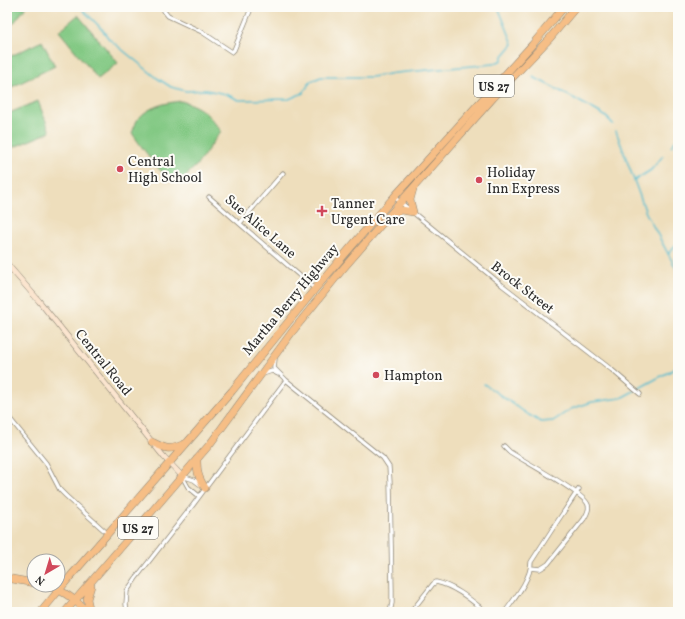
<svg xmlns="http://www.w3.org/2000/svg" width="685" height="619" font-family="Vollkorn,serif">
	<rect width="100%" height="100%" fill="#fdfcf7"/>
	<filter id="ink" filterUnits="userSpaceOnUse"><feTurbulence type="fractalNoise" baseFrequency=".025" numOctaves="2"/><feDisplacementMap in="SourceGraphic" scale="8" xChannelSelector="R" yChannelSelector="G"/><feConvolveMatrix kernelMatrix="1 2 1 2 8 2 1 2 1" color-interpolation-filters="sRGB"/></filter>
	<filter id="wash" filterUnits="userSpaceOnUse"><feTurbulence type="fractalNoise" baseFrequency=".012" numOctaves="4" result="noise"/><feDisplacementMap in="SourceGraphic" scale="16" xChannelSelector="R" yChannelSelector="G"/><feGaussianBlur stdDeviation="0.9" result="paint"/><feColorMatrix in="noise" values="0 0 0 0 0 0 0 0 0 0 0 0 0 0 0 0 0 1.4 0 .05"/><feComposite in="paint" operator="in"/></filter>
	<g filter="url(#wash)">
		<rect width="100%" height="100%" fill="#eedebc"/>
		<path fill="#83c984" stroke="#577a58" d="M7 7H26L13 24H7Z
			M78 15 118 63 98 79 59 31Z
			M42 41 55 66 12 87 7 78V58Z
			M38 101 50 132 7 150V114Z
			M181 101C202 107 207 113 221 131L197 165 179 182C167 185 139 143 132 133 134 129 135 123 138 119 149 106 165 103 181 101Z"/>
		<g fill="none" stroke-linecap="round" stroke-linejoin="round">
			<path stroke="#51bbce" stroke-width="1.5" d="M80 7 102 29 109 39 157 78 171 87 186 91 206 90 226 94 239 100 289 99 303 93 311 81 321 77H371L395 73 493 64 502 60V57L513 44 498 7
				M533 77C553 87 572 97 591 108 600 113 607 116 613 124
				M616 131 646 213 678 272
				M671 146 678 138
				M635 180 651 170 663 156
				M668 254 678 242
				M484 384 529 415 541 422 553 421 571 409 592 402 621 398 678 367"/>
		</g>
	</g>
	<g filter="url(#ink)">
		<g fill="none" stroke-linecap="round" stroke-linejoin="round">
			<defs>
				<path id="street" d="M165 7 164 11 168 16 202 32 232 52 234 50 250 11
					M209 197 315 289
					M394 197 502 285 612 370 640 394
					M240 223 283 173
					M275 359 274 368 286 380
					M263 374 272 371 278 374
					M7 415 46 463 60 490 66 496 108 534
					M504 446 510 452C522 460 586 494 588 505 590 510 586 515 584 519L548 564 540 569 531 568
					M182 476 188 487 199 496
					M182 476 194 480 202 486
					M127 612 126 604 127 591 136 578 193 505 286 380 383 458 389 467 390 482 392 590V603L390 612
					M411 612 433 584 436 582C455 586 471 600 486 612
					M505 612C514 599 531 579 531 562L557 522 579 489"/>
				<path id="secondary" d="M7 264 39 301 164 457 182 476"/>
				<path id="highway" d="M413 212 410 200 413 189
					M392 213 401 210 413 212
					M152 442C166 449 169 451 184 444
					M197 459C197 472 198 477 205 488
					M7 578 34 583
					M43 585C61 588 75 599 87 612
					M41 612 69 578 232 391 315 289 394 197 532 45 564 7
					M65 612 210 444 292 332 341 271 413 188 493 98 550 38 576 7
					M90 612 87 599 91 586"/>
			</defs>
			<use href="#street" stroke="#8c8474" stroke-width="5"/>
			<use href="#secondary" stroke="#8c8474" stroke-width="6"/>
			<use href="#highway" stroke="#8c8474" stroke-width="8"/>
			<use href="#street" stroke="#fff" stroke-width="3.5"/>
			<use href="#secondary" stroke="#fbe5cf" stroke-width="5"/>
			<use href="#highway" stroke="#f6be86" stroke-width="7"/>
		</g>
	</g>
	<g fill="#d1495b" stroke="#fdfcf7" stroke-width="1.5">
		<circle cx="120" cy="169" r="4"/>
		<circle cx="479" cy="180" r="4"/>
		<path d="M320 205h4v4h4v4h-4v4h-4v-4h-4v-4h4z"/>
		<circle cx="376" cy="375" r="4"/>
	</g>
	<g text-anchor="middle" stroke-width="4" stroke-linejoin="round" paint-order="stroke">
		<g fill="#fdfcf7" stroke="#6a6a68" stroke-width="1">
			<rect x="474" y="75" width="40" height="22" rx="3"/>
			<rect x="118" y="517" width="40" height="22" rx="3"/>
		</g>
		<g font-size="13" font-weight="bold" fill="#2b2b2b">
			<text x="494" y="91">US 27</text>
			<text x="138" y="533">US 27</text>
		</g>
		<g font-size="14" fill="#2b2b2b" stroke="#fdfcf7" text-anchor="start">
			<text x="128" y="166">Central<tspan x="128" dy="16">High School</tspan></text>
			<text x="487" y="177">Holiday<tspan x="487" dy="16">Inn Express</tspan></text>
			<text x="331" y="208">Tanner<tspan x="331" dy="16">Urgent Care</tspan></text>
			<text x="384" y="380">Hampton</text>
		</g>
		<g font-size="14" fill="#2b2b2b" stroke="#fdfcf7">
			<text transform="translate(261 226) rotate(41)" y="5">Sue Alice Lane</text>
			<text transform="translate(523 287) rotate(38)" y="5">Brock Street</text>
			<text transform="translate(290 299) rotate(-50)" y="5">Martha Berry Highway</text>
			<text transform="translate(104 362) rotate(51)" y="5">Central Road</text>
		</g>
	</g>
	<rect width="685" height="619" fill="none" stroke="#fdfcf7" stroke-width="24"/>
	<g transform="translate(46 573) rotate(218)"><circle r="19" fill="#fdfcf7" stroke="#a9a8a5"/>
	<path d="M0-3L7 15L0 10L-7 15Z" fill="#d1495b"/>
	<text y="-6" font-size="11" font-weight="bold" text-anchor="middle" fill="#2b2b2b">N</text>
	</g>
</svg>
